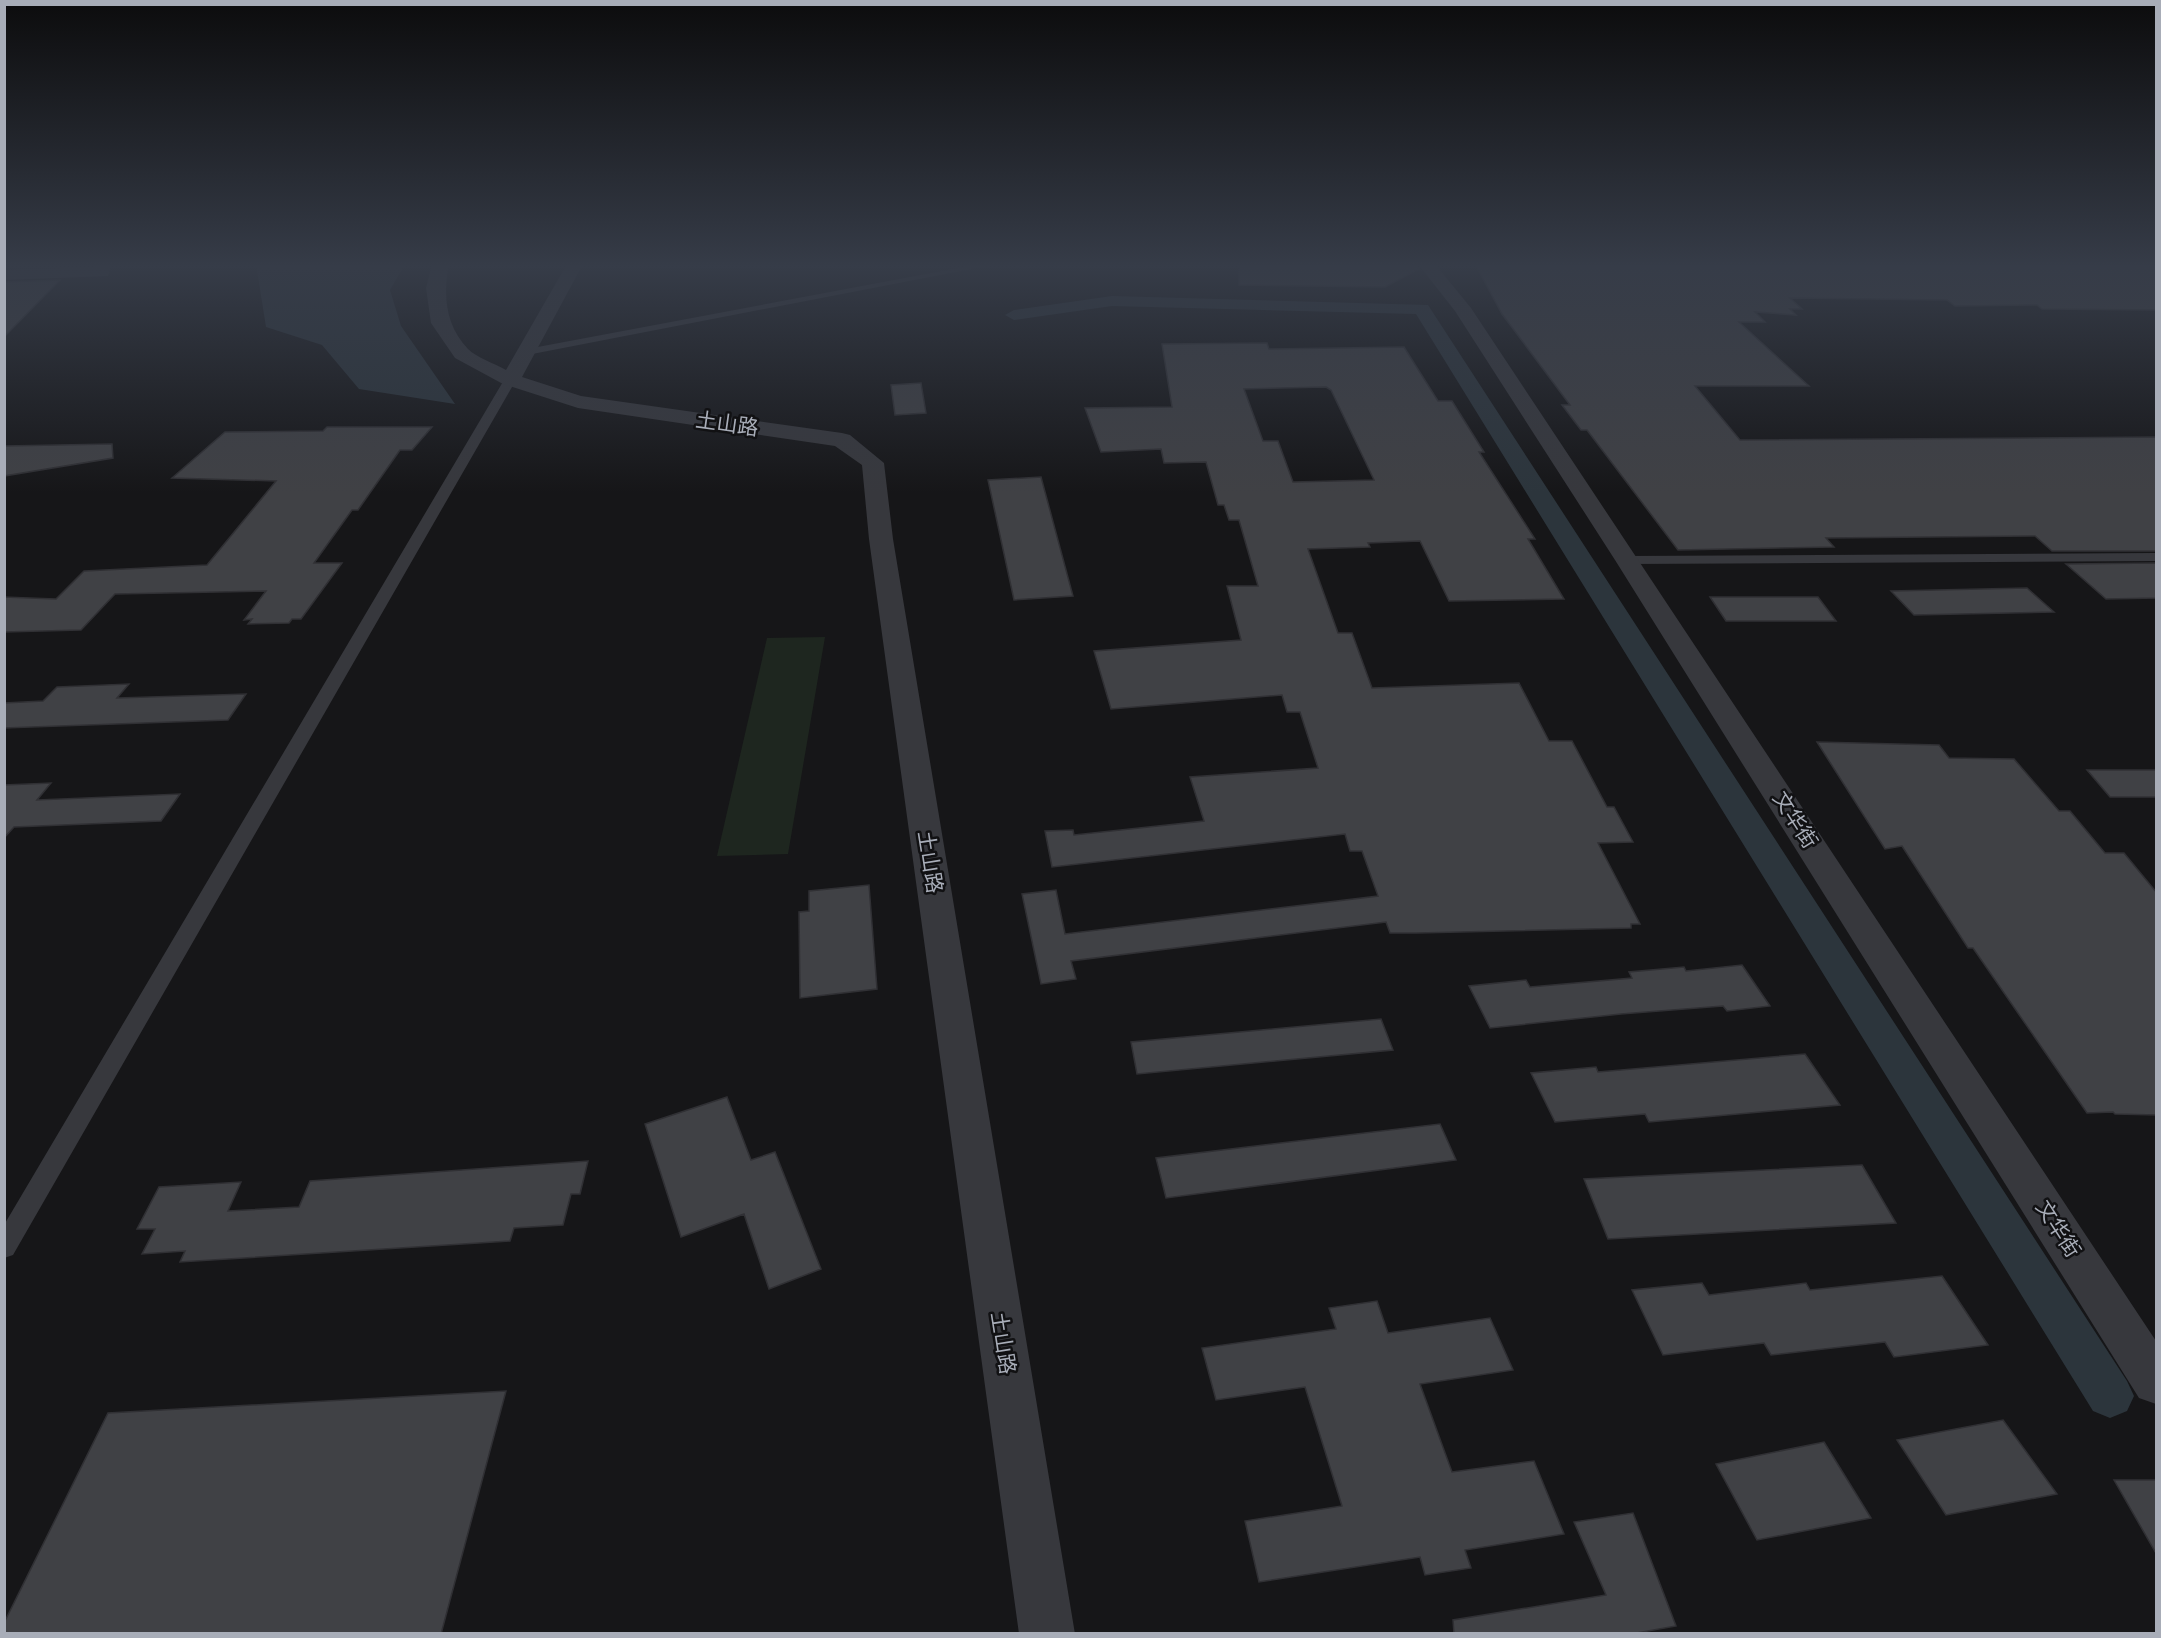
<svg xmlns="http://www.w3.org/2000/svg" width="2161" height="1638" font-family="Ubuntu,'Noto Sans SC',sans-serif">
	<rect width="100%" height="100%" fill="#161618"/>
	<path fill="#1e261f" d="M825 637 788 854 717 856 767 638Z"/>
	<path fill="#2c353c" d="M256 264H405L390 290 401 326 455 404 359 389 322 345 266 327Z"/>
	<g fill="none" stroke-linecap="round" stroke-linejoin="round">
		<path fill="#2c353c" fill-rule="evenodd" d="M1112 296 1428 305 2127 1381 2134 1396 2127 1411 2110 1418 2093 1411 1416 314 1112 306 1014 320 1005 315 1014 310Z"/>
	</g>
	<path fill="#404145" stroke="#303034" stroke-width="1.5" fill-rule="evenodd" d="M1239 264H1416L1419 269 1385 287 1239 285Z
		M1475 264 2157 266V310L2042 309 2037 305 1955 306 1947 300 1790 298 1802 309H1790L1796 315 1755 312 1765 322H1739L1809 386H1695L1740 440 2157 437V551H2052L2035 536 1826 538 1834 547 1678 550 1587 430H1581L1562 405H1570L1502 314Z
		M60 280 4 337V282Z
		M1267 343 1269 349 1404 347 1438 401H1452L1484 452H1479L1535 539H1528L1564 599 1449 601 1420 541 1368 543 1370 547 1308 549 1338 633H1352L1372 688 1519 683 1549 741H1572L1607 807H1614L1633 842 1598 843 1640 924H1631V928L1417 933H1390L1386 922 1071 961 1076 979 1041 984 1022 894 1056 890 1065 934 1378 896 1362 851H1350L1345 834 1052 867 1045 831 1073 830 1074 835 1204 821 1190 777 1318 768 1300 712H1287L1282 695 1111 709 1094 651 1241 640 1227 586H1258L1239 520H1229L1224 505H1218L1206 462 1164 463 1161 449 1101 452 1085 408 1172 407 1162 344ZM1326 387 1331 390 1374 480 1293 482 1278 441H1263L1244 389Z
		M921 383 926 413 895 415 891 385Z
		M327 427H432L412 450H400L358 510H352L314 563H342L301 619H292L289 623 248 624 252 619 244 620 266 591 115 594 81 630 4 632V597L56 599 84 571 207 565 276 481 172 478 225 432 323 431Z
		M112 444 113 458 4 476V446Z
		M1041 477 1073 596 1014 600 988 480Z
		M2157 563V598L2106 599 2066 564Z
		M2027 588 2054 612 1914 615 1891 591Z
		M1710 597H1818L1836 621H1726Z
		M129 684 117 698 246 694 228 720 4 728V703L43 701 57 687Z
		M1817 742 1939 745 1949 758 2014 759 2059 811H2070L2105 853H2124L2157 893V1115L2115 1114 2113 1112 2087 1113 1973 948H1968L1902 846 1885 849Z
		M2087 770H2157V797H2110Z
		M51 783 37 800 180 794 161 821 14 827 4 838V785Z
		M869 885 877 989 800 998 799 912 809 911V891Z
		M1742 965 1770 1006 1727 1011 1723 1006 1621 1014 1490 1028 1469 986 1526 980 1530 987 1632 978 1629 972 1684 967 1686 971Z
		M1381 1019 1393 1050 1137 1074 1131 1042Z
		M1805 1054 1840 1105 1649 1122 1645 1114 1555 1122 1531 1073 1596 1067 1598 1072Z
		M727 1097 751 1160 775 1152 821 1269 769 1289 744 1214 681 1237 645 1124Z
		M1440 1124 1456 1160 1166 1198 1156 1158Z
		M588 1161 580 1194H571L563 1225 514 1228 510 1241 180 1262 185 1251 142 1254 155 1229H137L159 1187 241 1182 228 1211 299 1207 310 1181Z
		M1862 1165 1896 1223 1608 1239 1584 1179Z
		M1942 1276 1988 1345 1894 1357 1885 1342 1771 1355 1764 1343 1663 1355 1632 1290 1702 1283 1709 1295 1806 1283 1810 1290Z
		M1377 1301 1388 1333 1490 1318 1513 1370 1420 1384 1452 1472 1534 1461 1564 1534 1465 1550 1471 1568 1425 1575 1420 1557 1259 1582 1245 1521 1342 1506 1305 1387 1216 1400 1202 1348 1336 1329 1329 1308Z
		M506 1391 441 1634H4V1623L108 1413Z
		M2003 1420 2057 1494 1946 1515 1897 1440Z
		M1824 1442 1871 1518 1757 1540 1716 1464Z
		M2114 1480H2157V1555Z
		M1633 1513 1676 1626 1631 1634H1454L1453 1620 1606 1595 1574 1522Z"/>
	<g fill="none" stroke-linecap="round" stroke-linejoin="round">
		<path fill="#37383d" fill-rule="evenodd" d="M979 264H997L527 355 522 352 527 349Z
			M510 377 516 380 13 1255 4 1258V1225L504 380Z
			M2156 553V561L1628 564 1621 560 1628 556Z"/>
		<path fill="#37383d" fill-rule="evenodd" d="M96 264H112L108 276 4 280V270L95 267Z
			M432 264H449C443 295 445 325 468 349 477 358 494 363 506 370L567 264H583L522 377 581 396 842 433 850 435 884 463 893 539 1075 1634H1019L869 539 862 465 835 446 578 408 503 384 455 358 431 323 426 288Z
			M1418 264H1435L1471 308 2156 1341V1404L2139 1398 1615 560 1455 311Z"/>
	</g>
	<linearGradient id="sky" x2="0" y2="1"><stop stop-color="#0c0c0d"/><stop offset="0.54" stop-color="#363c48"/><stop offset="1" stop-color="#363c48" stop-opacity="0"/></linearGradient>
	<rect width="2161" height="493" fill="url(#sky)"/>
	<g text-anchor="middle" stroke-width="5" stroke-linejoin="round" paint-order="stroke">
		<g font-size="21" fill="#a8adb8" stroke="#111113">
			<text transform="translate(727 424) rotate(8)" y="7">土山路</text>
			<text transform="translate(1795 820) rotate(57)" y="7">文华街</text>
			<text transform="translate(930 862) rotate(81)" y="7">土山路</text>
			<text transform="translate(2058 1229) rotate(57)" y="7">文华街</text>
			<text transform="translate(1003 1343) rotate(81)" y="7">土山路</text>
		</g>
	</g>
	<rect width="2161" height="1638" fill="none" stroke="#a8adb8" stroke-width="12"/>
</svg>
